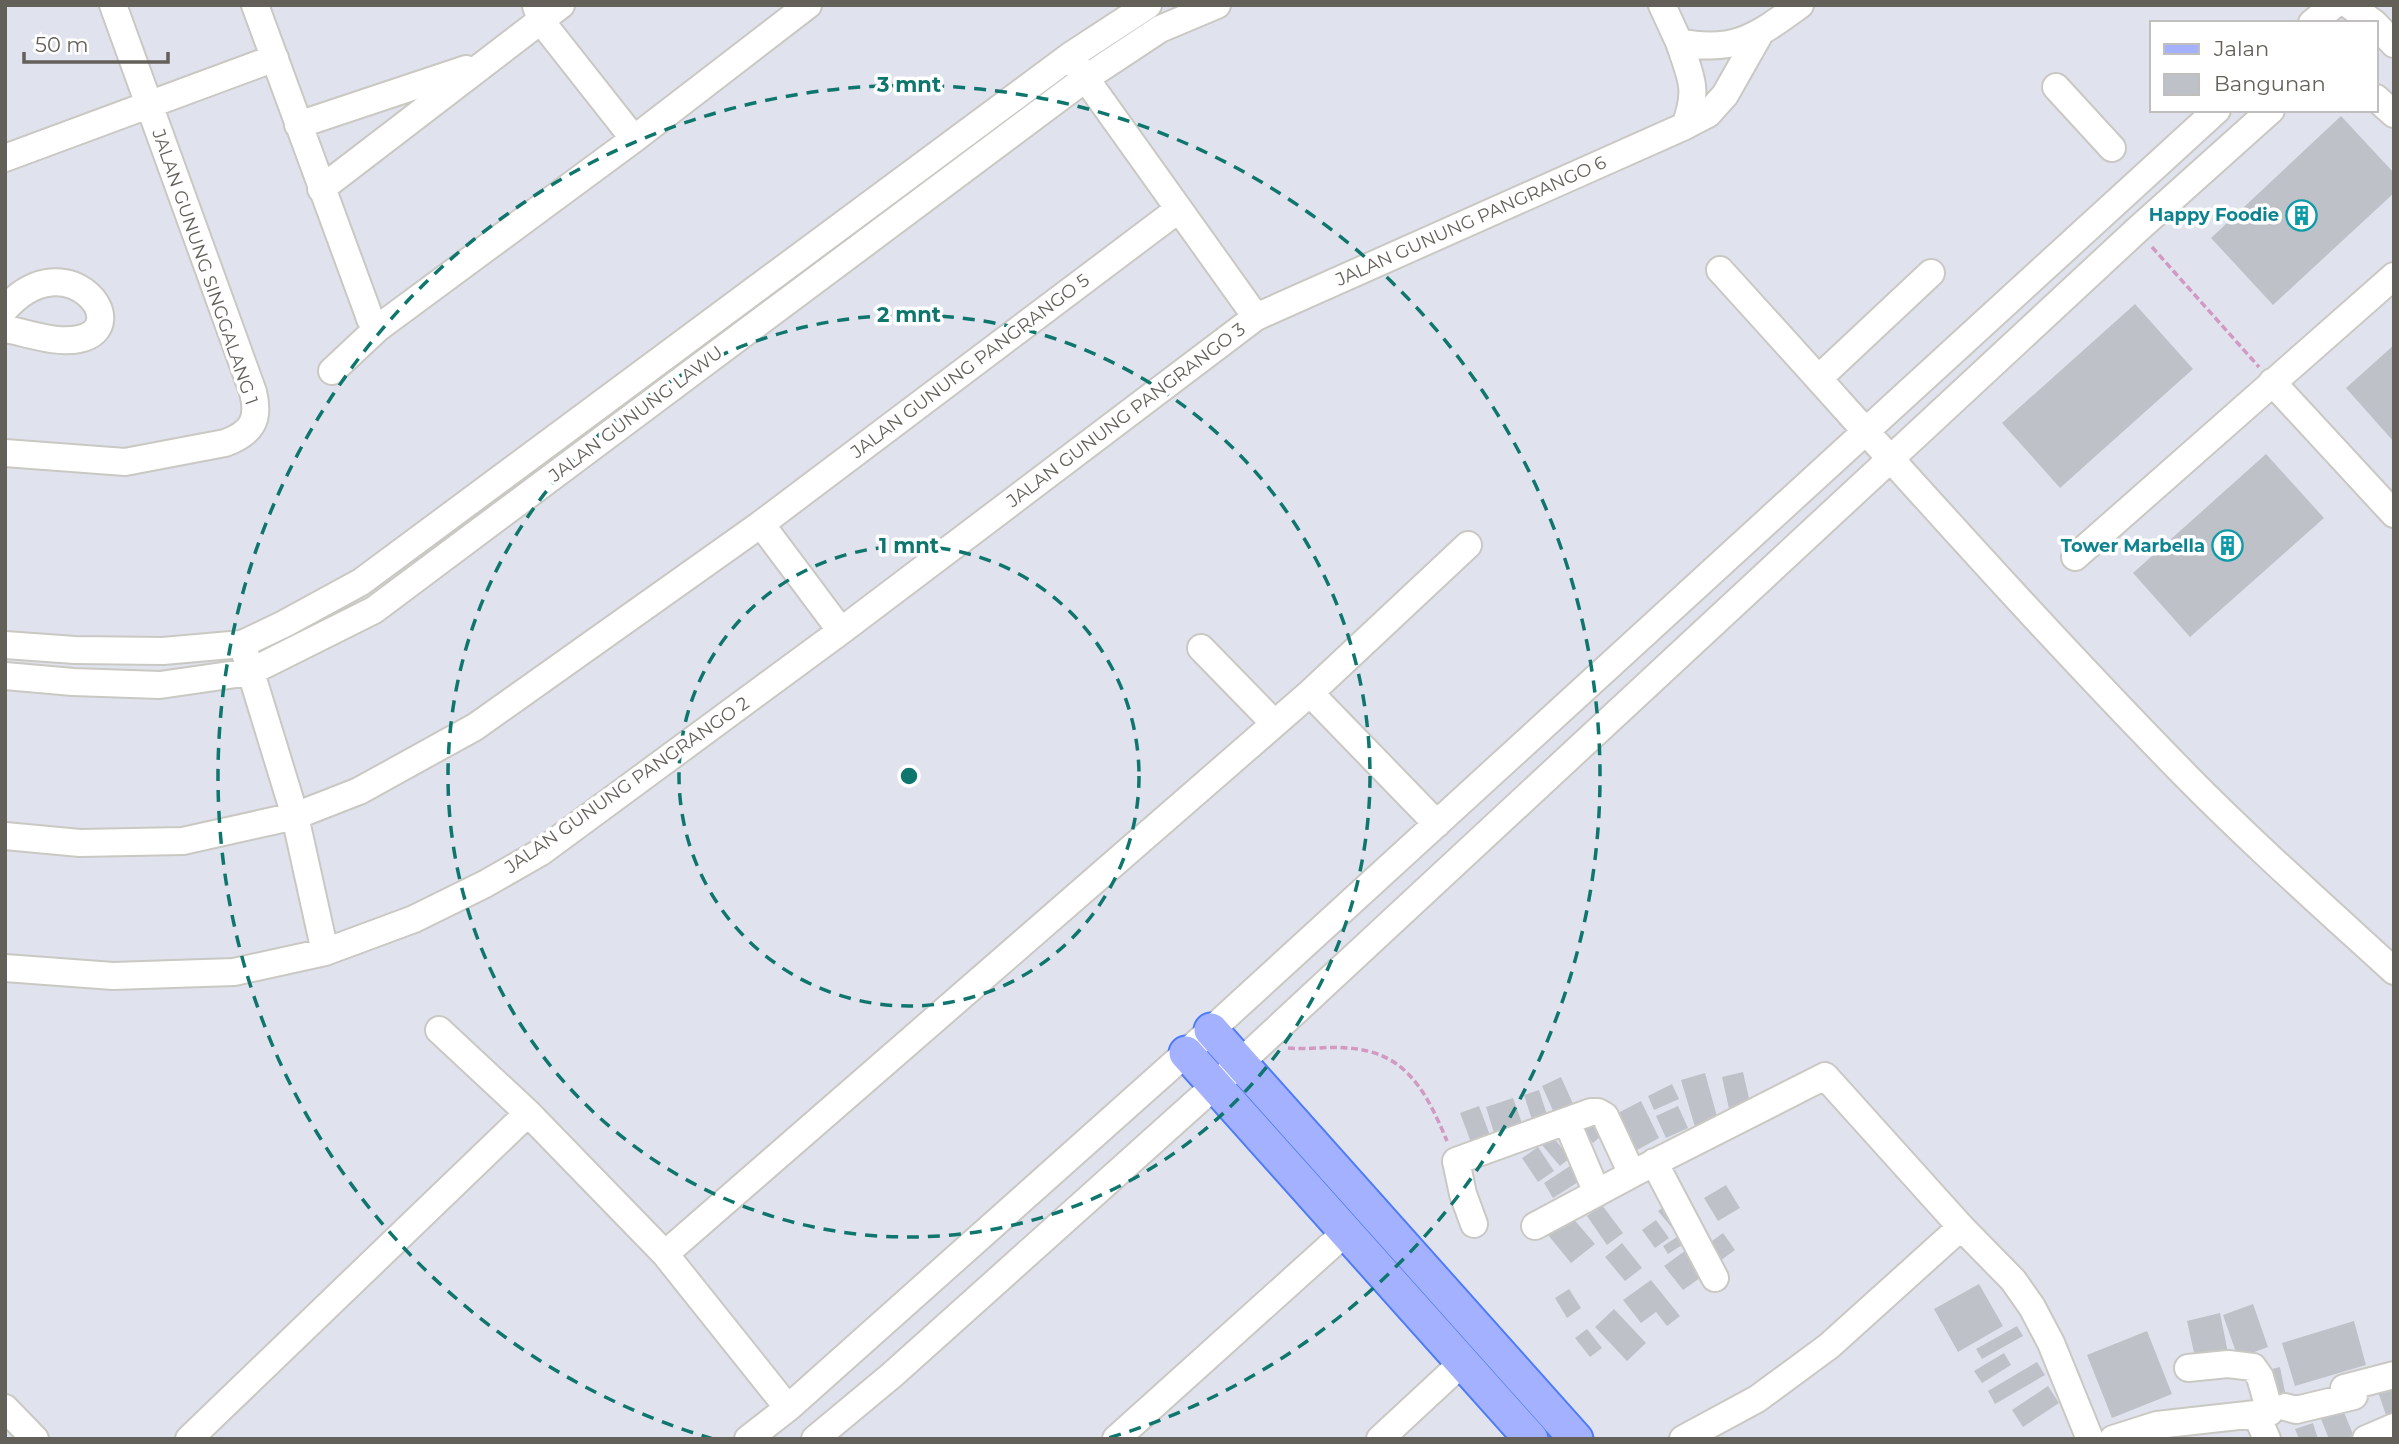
<svg xmlns="http://www.w3.org/2000/svg" width="2399" height="1444" font-family="Montserrat,sans-serif">
	<rect width="100%" height="100%" fill="#e0e3ed"/>
	<path fill="#bec1c8" d="M2341 116 2394 173V193L2273 305 2211 238Z
		M2135 304 2193 369 2060 488 2002 423Z
		M2394 345V442L2346 388Z
		M2266 454 2324 518 2190 637 2133 573Z
		M1743 1072 1751 1107 1730 1113 1722 1077Z
		M1705 1073 1718 1120 1695 1127 1681 1080Z
		M1561 1077 1574 1106 1555 1115 1542 1086Z
		M1672 1084 1679 1099 1654 1110 1648 1096Z
		M1539 1090 1548 1118 1533 1123 1524 1095Z
		M1513 1098 1524 1129 1496 1139 1486 1107Z
		M1641 1101 1659 1138 1637 1150 1618 1113Z
		M1479 1106 1491 1138 1472 1145 1460 1113Z
		M1678 1106 1688 1128 1666 1138 1656 1116Z
		M1597 1115 1609 1129 1593 1143 1581 1129Z
		M1553 1137 1570 1158 1560 1166 1542 1145Z
		M1538 1147 1554 1171 1538 1182 1522 1158Z
		M1573 1164 1583 1179 1553 1198 1544 1183Z
		M1726 1185 1740 1208 1718 1221 1704 1198Z
		M1668 1204 1686 1227 1677 1234 1658 1211Z
		M1602 1205 1623 1233 1607 1245 1587 1216Z
		M1571 1216 1595 1244 1571 1263 1548 1235Z
		M1656 1220 1669 1238 1655 1248 1642 1230Z
		M1685 1232 1690 1240 1668 1254 1663 1246Z
		M1723 1233 1735 1250 1713 1266 1701 1249Z
		M1622 1243 1642 1268 1625 1281 1605 1257Z
		M1689 1248 1707 1273 1683 1290 1664 1266Z
		M1651 1280 1680 1316 1667 1326 1656 1312 1641 1323 1623 1300Z
		M1979 1284 2003 1326 1958 1352 1934 1309Z
		M1569 1289 1581 1308 1567 1318 1555 1298Z
		M2253 1304 2268 1347 2238 1358 2223 1315Z
		M1614 1309 1646 1343 1627 1361 1595 1327Z
		M2220 1313 2229 1358 2197 1366 2187 1321Z
		M2354 1321 2366 1365 2295 1386 2282 1343Z
		M2017 1326 2023 1336 1982 1359 1976 1349Z
		M1587 1329 1602 1348 1590 1357 1575 1338Z
		M2147 1331 2172 1394 2112 1418 2087 1355Z
		M2004 1353 2011 1365 1982 1383 1974 1371Z
		M2037 1362 2045 1375 1995 1404 1988 1391Z
		M2280 1367 2285 1392 2269 1396 2264 1371Z
		M2394 1380V1415L2387 1418 2376 1386Z
		M2048 1386 2059 1403 2023 1427 2012 1410Z
		M2343 1410 2355 1439H2329L2321 1419Z
		M2313 1423 2318 1439H2299L2295 1429Z"/>
	<g fill="none" stroke-linecap="round" stroke-linejoin="round">
		<defs>
			<path id="minor" d="M255 5 367 310 370 319 378 328
				M1662 5 1679 42
				M2349 5 2374 23
				M536 6 541 21 634 139
				M2312 23 2334 5
				M2376 25 2394 44
				M1759 35 1725 95 1708 114 1685 126C1699 89 1691 78 1679 42 1734 54 1757 36 1800 5
				M1076 65 1256 317
				M2056 87 2112 148
				M2376 98 2394 114
				M298 125 466 69
				M5 158 275 58
				M321 189 561 5
				M1720 270C1874 439 2025 612 2186 776 2252 843 2324 907 2394 971
				M5 309C67 239 136 327 79 339 56 344 28 333 5 329
				M332 371 378 328 634 139 808 5
				M1819 378 1931 273
				M2272 382 2394 514
				M5 453 125 462 225 443C252 433 260 420 253 392L113 5
				M761 524 841 631
				M2075 557 2394 276
				M5 645 75 650 163 651 242 644 284 624 361 582 1070 56 1148 5
				M1201 648 1274 723
				M246 656 295 816 325 952
				M5 676 73 682 160 685 250 672 374 610 1086 78 1160 29 1217 5
				M1310 693 1437 824
				M5 836 80 843 183 841 295 816 359 791 475 727 761 524 1179 209
				M5 968 113 976 234 972 325 952 414 919 485 884 541 852 841 631 1256 317 1685 126
				M439 1030 528 1113 665 1254
				M1567 1122 1597 1193
				M1654 1162 1715 1278
				M1474 1224 1463 1194 1456 1161 1591 1112H1598L1605 1116 1632 1174
				M1535 1226 1632 1174 1825 1076 1961 1227 2013 1280 2032 1307 2051 1343 2090 1439
				M2188 1368 2228 1364 2253 1367 2260 1377 2270 1412
				M2344 1388 2394 1375
				M2285 1407 2296 1410 2354 1396V1386
				M5 1408 35 1439
				M788 1408 665 1254 1310 693 1468 545
				M189 1439 528 1113
				M748 1439 788 1408 1186 1053 2217 110
				M815 1439 892 1375 1241 1062 2137 230 2271 110
				M1116 1439 1346 1232
				M1380 1439 1463 1362
				M1683 1439 1757 1399 1829 1346 1961 1227
				M2113 1439 2157 1425 2256 1414 2267 1439
				M2366 1439 2394 1427"/>
			<path id="major" d="M1211 1030 1576 1439
				M1186 1053 1531 1439"/>
		</defs>
		<use href="#minor" stroke="#cac8c3" stroke-width="30"/>
		<use href="#major" stroke="#4e7cf9" stroke-width="37"/>
		<path stroke="#d299c2" stroke-width="3.5" stroke-dasharray="7 3.5" stroke-linecap="butt" d="M2152 247 2259 367
			M1288 1048C1308 1050 1328 1046 1348 1048 1406 1052 1426 1091 1447 1141"/>
		<use href="#minor" stroke="#fff" stroke-width="26"/>
		<use href="#major" stroke="#a4b1ff" stroke-width="33"/>
	</g>
	<g fill="none" stroke="#0f766e" stroke-width="3.5" stroke-dasharray="12 9">
		<circle cx="909" cy="776" r="230"/>
		<circle cx="909" cy="776" r="461"/>
		<path d="M713 1439A691 691 0 1 1 1105 1439"/>
	</g>
	<defs>
		<symbol id="building-ring" viewBox="-11 -11 22 22"><circle r="9.5" fill="#fff" stroke="#0f9aa8" stroke-width="1.5"/><path d="M-4-6H4V6H1V3H-1V6H-4ZM-2.5-4.3h1.7v1.8h-1.7ZM.8-4.3h1.7v1.8H.8ZM-2.5-1h1.7V.8h-1.7ZM.8-1h1.7V.8H.8Z" fill="#0f9aa8"/></symbol>
	</defs>
	<g fill-rule="evenodd">
		<use href="#building-ring" x="2284" y="198" width="35" height="35"/>
		<use href="#building-ring" x="2210" y="528" width="35" height="35"/>
	</g>
	<g text-anchor="middle" stroke-width="7" stroke-linejoin="round" paint-order="stroke">
		<g font-size="18" font-weight="bold" fill="#0d838f" stroke="#fff" text-anchor="end">
			<text x="2279" y="221">Happy Foodie</text>
			<text x="2205" y="552">Tower Marbella</text>
		</g>
		<g font-size="18" fill="#635f59" stroke="#fff">
			<text transform="translate(1471 221) rotate(-24)" y="6">JALAN GUNUNG PANGRANGO 6</text>
			<text transform="translate(205 267) rotate(71)" y="6">JALAN GUNUNG SINGGALANG 1</text>
			<text transform="translate(970 366) rotate(-37)" y="6">JALAN GUNUNG PANGRANGO 5</text>
			<text transform="translate(636 414) rotate(-37)" y="6">JALAN GUNUNG LAWU</text>
			<text transform="translate(1126 415) rotate(-37)" y="6">JALAN GUNUNG PANGRANGO 3</text>
			<text transform="translate(627 785) rotate(-35)" y="6">JALAN GUNUNG PANGRANGO 2</text>
		</g>
	</g>
	<circle cx="909" cy="776" r="10" fill="#0f766e" stroke="#fff" stroke-width="3.5"/>
	<g font-size="21" text-anchor="middle" font-weight="bold" fill="#0f766e" stroke="#fff" stroke-width="7" stroke-linejoin="round" paint-order="stroke">
		<text x="909" y="92">3 mnt</text>
		<text x="909" y="322">2 mnt</text>
		<text x="909" y="553">1 mnt</text>
	</g>
	<rect width="2399" height="1444" fill="none" stroke="#635f59" stroke-width="14"/>
	<rect x="2150" y="21" width="228" height="91" fill="#ffffff" stroke="#c1bfbd" stroke-width="2"/>
	<rect x="2164" y="44" width="35" height="10" fill="#a4b1ff" stroke="#c1bfbd" stroke-width="2"/>
	<text x="2214" y="56" font-size="21" fill="#635f59">Jalan</text>
	<rect x="2164" y="74" width="35" height="21" fill="#bec1c8" stroke="#c1bfbd" stroke-width="2"/>
	<text x="2214" y="91" font-size="21" fill="#635f59">Bangunan</text>
	<path d="M24 52v10h144v-10" fill="none" stroke="#635f59" stroke-width="3.5"/>
	<text x="35" y="52" font-size="21" fill="#635f59" stroke="#ffffff" stroke-width="5" paint-order="stroke">50 m</text>
</svg>
